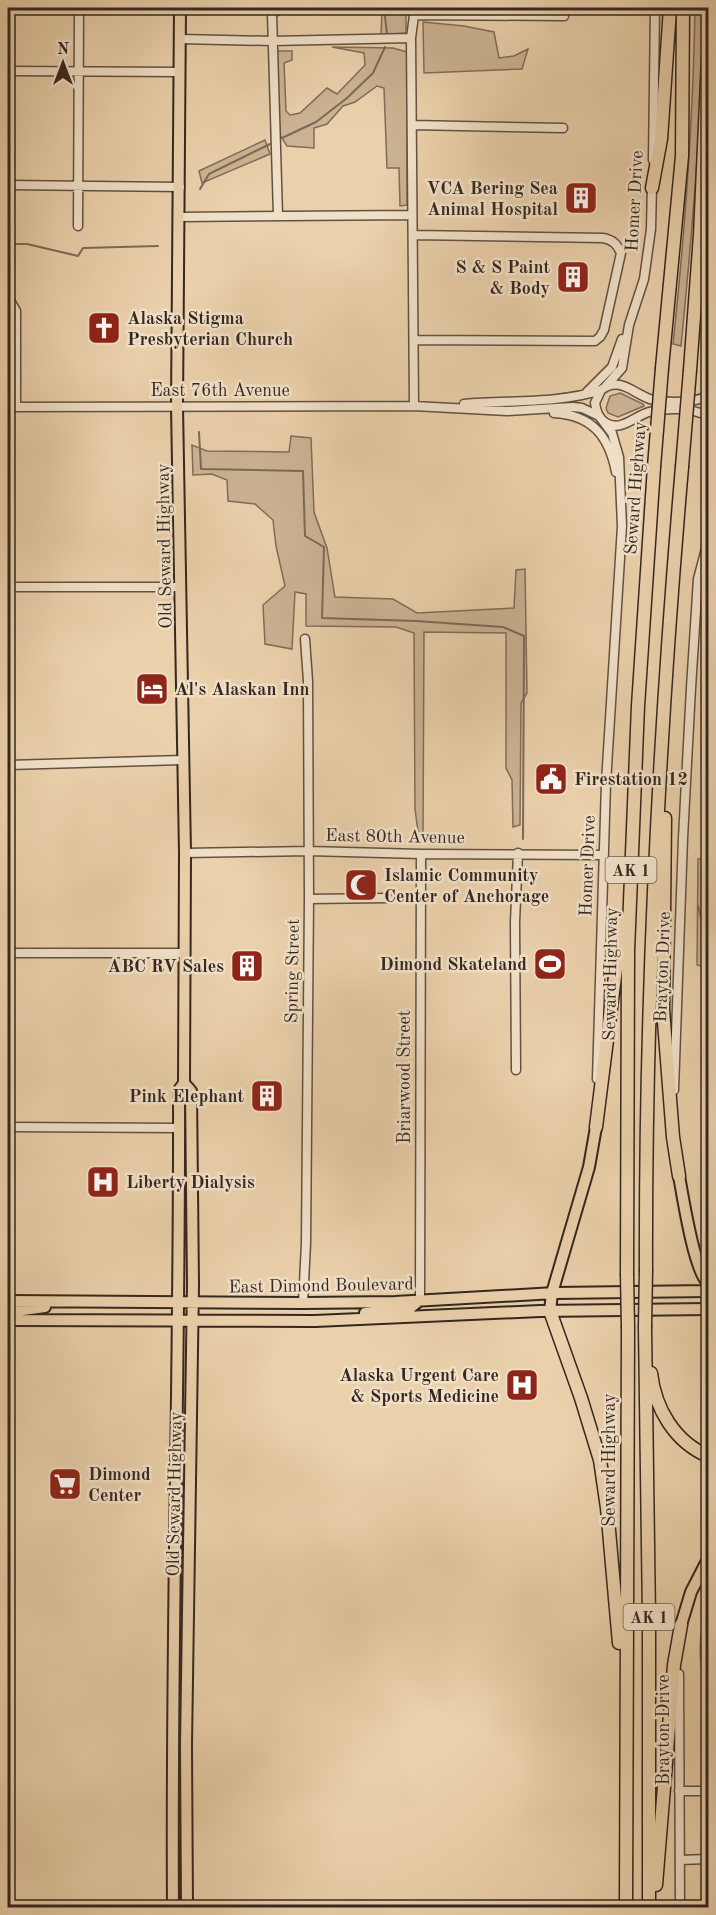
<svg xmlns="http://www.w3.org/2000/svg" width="716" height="1915" font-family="'Old Standard TT',serif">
	<rect width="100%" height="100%" fill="#ead0ab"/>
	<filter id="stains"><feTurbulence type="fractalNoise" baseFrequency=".00333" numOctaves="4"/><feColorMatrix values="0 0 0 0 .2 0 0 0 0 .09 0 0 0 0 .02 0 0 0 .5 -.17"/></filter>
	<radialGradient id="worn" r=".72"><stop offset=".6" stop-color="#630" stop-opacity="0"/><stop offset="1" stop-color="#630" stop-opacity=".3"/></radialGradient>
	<path fill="#cbb393" stroke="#806d59" stroke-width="1.5" d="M382 8H406V33L381 35Z
		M695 8H703C702 121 692 234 681 346L673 344C685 232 693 120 695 8Z
		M423 22 464 26 494 32 499 58 514 56 528 49 522 69 424 73Z
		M332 47 393 48 407 52V205L400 206 399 168H387L384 88 377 86 355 102 343 106 327 124 314 128V148L287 146 280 135 274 51H292V60L284 63 286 111 290 115 300 113 327 88 337 94 365 65 364 53Z
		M265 140 270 154 202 183 199 171Z
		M620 393 643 404 644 406 618 417 608 413 606 408 610 396Z
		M291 436 311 438 314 512 327 548 335 597 393 599 417 613 514 608 516 570 525 569 527 693 521 703 520 825 513 827 512 780 506 768V633L424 632 423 834 418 832 415 809 414 633 396 627 306 626V594L295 592 292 649 265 644 263 605 285 586 276 546 273 520 255 504 228 501 227 480 212 474 193 475 192 445 207 451 289 452Z
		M698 859H708V968L697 965Z
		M708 1604V1714C702 1675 694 1643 708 1604Z"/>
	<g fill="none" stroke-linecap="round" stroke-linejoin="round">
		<path stroke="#7c6a56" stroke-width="2" d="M384 8 387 34
			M282 138 316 122 347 98 373 73 385 47
			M200 189 209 174 270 144
			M8 244H27L78 256 83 248 158 246
			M199 432 201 469 303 471 305 536 324 547 322 618 416 621 503 627 524 636 523 839
			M698 906 708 943"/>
		<defs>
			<path id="minor" d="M415 15 564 16
				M180 39 273 41 411 38
				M8 71 180 72
				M412 125 563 128
				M653 160 655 8
				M8 185 180 187
				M278 216 272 14 281 8
				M180 217 412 215
				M78 226 79 8
				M414 235 603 238C613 240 617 244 621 253L604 330 600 337 595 341 414 340
				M8 297 16 311V407
				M606 386 622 368 629 325 644 279 651 229 652 185
				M587 392 612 367 622 339
				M708 396C693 403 669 403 653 400 634 395 621 375 601 390L595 403C596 411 599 419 606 423 621 432 635 416 649 412 668 407 691 408 708 416
				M464 404C509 400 558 404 601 390
				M414 406 411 38 415 8
				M8 407 414 406 507 411 573 407 582 408 599 416
				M554 413C592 415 609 436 616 472
				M8 587H181
				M8 765 183 760
				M185 853 308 851 421 854 604 855
				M309 899 388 898
				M8 953H185
				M516 1070 515 922 518 853
				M597 1079 606 783 622 526 619 457 612 433 603 421
				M674 1090 683 838 691 688 698 579 708 541
				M8 1127 179 1128
				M420 1300 421 854
				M303 1303 306 1243 309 899 308 681 305 639
				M679 1674 680 1908
				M679 1791H708
				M680 1860 708 1859"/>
			<path id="major" d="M184 1083 191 1091 193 1285 186 1745 187 1908
				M679 1176C683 1197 694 1271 708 1283
				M8 1301 303 1303 395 1302 555 1293 708 1291
				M550 1311 552 1293 589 1167 596 1127
				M8 1312 45 1307
				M365 1313 409 1309 420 1300
				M8 1320 315 1321 540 1311 708 1309
				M681 1625 691 1592 708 1559
				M173 1908C171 1635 180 1363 179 1090L184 1083 185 853 177 407 180 8"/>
			<path id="highway" d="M652 188 661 139 670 8
				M662 368 682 156 683 8
				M690 370 700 235 708 58
				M665 818 663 1009 673 1137 679 1176
				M596 1127 622 921
				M646 1270C645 1002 659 734 682 467
				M627 1274 628 951 638 706 654 467
				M550 1311 581 1398 600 1460 607 1508 619 1643
				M645 1327 649 1618V1908
				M651 1373C655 1409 675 1442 708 1456
				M656 1885 674 1665 681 1625
				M626 1908 628 1328"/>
		</defs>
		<use href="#minor" stroke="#625142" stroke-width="11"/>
		<use href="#major" stroke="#35271f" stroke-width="14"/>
		<use href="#highway" stroke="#35271f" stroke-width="15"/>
		<use href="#minor" stroke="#f1e0c8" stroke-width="8"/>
		<use href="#major" stroke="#ead0ab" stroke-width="10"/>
		<use href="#highway" stroke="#ead0ab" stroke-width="12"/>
		<defs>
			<path id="highway-bridge" d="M654 467 662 368
				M682 467 690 370
				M627 1274 628 1328
				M645 1327 646 1270"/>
		</defs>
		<use href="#highway-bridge" stroke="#35271f" stroke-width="15" stroke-linecap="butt"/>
		<use href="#highway-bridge" stroke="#ead0ab" stroke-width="12"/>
	</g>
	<defs>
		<symbol id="building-square" viewBox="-11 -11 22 22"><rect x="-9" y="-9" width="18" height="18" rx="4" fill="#8f2418" stroke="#f1e0c8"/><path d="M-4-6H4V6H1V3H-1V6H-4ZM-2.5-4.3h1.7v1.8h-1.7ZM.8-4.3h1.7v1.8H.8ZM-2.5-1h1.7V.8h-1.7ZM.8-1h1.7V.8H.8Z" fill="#fff"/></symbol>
		<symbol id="church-square" viewBox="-11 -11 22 22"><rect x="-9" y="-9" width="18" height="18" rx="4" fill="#8f2418" stroke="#f1e0c8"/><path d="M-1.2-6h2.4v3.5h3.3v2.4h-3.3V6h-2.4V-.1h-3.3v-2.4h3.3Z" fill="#fff"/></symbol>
		<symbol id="hotel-square" viewBox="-11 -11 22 22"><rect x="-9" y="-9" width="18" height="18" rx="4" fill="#8f2418" stroke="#f1e0c8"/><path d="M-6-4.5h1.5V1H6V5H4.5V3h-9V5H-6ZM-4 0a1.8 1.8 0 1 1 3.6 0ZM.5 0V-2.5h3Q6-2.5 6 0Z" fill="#fff"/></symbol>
		<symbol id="civic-square" viewBox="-11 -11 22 22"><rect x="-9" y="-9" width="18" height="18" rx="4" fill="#8f2418" stroke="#f1e0c8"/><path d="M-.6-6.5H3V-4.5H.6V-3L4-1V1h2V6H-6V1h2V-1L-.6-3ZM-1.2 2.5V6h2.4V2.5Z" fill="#fff"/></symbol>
		<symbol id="mosque-square" viewBox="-11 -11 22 22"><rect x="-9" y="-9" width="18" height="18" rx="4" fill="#8f2418" stroke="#f1e0c8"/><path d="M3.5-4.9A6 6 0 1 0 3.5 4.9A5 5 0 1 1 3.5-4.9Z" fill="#fff"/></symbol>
		<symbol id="stadium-square" viewBox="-11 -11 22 22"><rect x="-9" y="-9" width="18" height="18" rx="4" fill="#8f2418" stroke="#f1e0c8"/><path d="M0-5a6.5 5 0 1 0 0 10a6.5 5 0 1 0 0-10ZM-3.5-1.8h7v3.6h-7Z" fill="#fff"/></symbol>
		<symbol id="hospital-square" viewBox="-11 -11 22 22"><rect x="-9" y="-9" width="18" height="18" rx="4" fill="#8f2418" stroke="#f1e0c8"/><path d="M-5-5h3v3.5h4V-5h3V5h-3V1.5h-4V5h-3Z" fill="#fff"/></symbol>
		<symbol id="supermarket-square" viewBox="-11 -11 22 22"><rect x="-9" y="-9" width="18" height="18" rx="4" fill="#8f2418" stroke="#f1e0c8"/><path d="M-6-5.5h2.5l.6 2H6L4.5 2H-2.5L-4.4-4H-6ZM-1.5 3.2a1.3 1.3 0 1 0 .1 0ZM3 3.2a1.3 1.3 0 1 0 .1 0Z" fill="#fff"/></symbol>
	</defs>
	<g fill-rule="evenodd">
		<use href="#building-square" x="562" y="179" width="38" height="38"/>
		<use href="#building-square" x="554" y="258" width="38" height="38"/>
		<use href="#church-square" x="85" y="309" width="38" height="38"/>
		<use href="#hotel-square" x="133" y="670" width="38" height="38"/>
		<use href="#civic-square" x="532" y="760" width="38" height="38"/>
		<use href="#mosque-square" x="342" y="866" width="38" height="38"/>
		<use href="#stadium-square" x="531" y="945" width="38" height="38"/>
		<use href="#building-square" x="228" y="947" width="38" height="38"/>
		<use href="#building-square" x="248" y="1077" width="38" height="38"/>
		<use href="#hospital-square" x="84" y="1163" width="38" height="38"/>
		<use href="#hospital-square" x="503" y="1366" width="38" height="38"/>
		<use href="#supermarket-square" x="46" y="1465" width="38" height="38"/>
	</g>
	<g text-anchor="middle" stroke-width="5" stroke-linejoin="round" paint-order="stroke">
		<g fill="#f1e0c8" stroke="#6d5e52" stroke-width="1.5">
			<rect x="605.5" y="857" width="51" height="26" rx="4.5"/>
			<rect x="623.5" y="1604" width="51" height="26" rx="4.5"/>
		</g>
		<g font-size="16" font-weight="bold" fill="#35271f">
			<text x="631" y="876">AK 1</text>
			<text x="649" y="1623">AK 1</text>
		</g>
		<g font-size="18" font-weight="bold" fill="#35271f" stroke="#f1e0c8" text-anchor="end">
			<text x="558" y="194">VCA Bering Sea<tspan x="558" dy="21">Animal Hospital</tspan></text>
			<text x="550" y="273">S &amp; S Paint<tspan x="550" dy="21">&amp; Body</tspan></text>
			<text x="127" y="324" text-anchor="start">Alaska Stigma<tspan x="127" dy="21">Presbyterian Church</tspan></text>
			<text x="175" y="695" text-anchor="start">Al's Alaskan Inn</text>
			<text x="574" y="785" text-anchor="start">Firestation 12</text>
			<text x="384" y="881" text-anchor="start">Islamic Community<tspan x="384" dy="21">Center of Anchorage</tspan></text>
			<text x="527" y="970">Dimond Skateland</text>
			<text x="224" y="972">ABC RV Sales</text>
			<text x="244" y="1102">Pink Elephant</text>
			<text x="126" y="1188" text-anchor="start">Liberty Dialysis</text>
			<text x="499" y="1381">Alaska Urgent Care<tspan x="499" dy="21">&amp; Sports Medicine</tspan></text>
			<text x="88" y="1480" text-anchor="start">Dimond<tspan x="88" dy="21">Center</tspan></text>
		</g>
		<g font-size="18" fill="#35271f" stroke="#f1e0c8">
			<text transform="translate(634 201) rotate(-87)" y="6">Homer Drive</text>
			<text x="220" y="396">East 76th Avenue</text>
			<text transform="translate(635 488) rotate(-86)" y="6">Seward Highway</text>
			<text transform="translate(164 546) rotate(-91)" y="6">Old Seward Highway</text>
			<text transform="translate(395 836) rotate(1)" y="6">East 80th Avenue</text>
			<text transform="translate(587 866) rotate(-88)" y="6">Homer Drive</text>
			<text transform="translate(662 967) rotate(-88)" y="6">Brayton Drive</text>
			<text transform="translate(292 971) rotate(-89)" y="6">Spring Street</text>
			<text transform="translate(610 974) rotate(-89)" y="6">Seward Highway</text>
			<text transform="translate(404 1077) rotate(-90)" y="6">Briarwood Street</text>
			<text transform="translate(321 1285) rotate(-1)" y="6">East Dimond Boulevard</text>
			<text transform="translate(609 1460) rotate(-90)" y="6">Seward Highway</text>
			<text transform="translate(174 1494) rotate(-89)" y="6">Old Seward Highway</text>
			<text transform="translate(663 1730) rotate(-90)" y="6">Brayton Drive</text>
		</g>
	</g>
	<rect width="716" height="1915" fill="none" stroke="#ead0ab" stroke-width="30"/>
	<rect x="9" y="9" width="698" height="1897" fill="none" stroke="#35271f" stroke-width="3"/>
	<rect x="15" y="15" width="686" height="1885" fill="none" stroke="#35271f" stroke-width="1.5"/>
	<g transform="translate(63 63)" stroke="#f1e0c8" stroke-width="4.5" paint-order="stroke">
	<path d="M0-4.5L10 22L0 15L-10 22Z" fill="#35271f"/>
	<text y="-9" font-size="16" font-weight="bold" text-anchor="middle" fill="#35271f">N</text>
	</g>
	<rect width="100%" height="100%" filter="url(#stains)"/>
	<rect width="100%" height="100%" fill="url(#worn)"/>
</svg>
